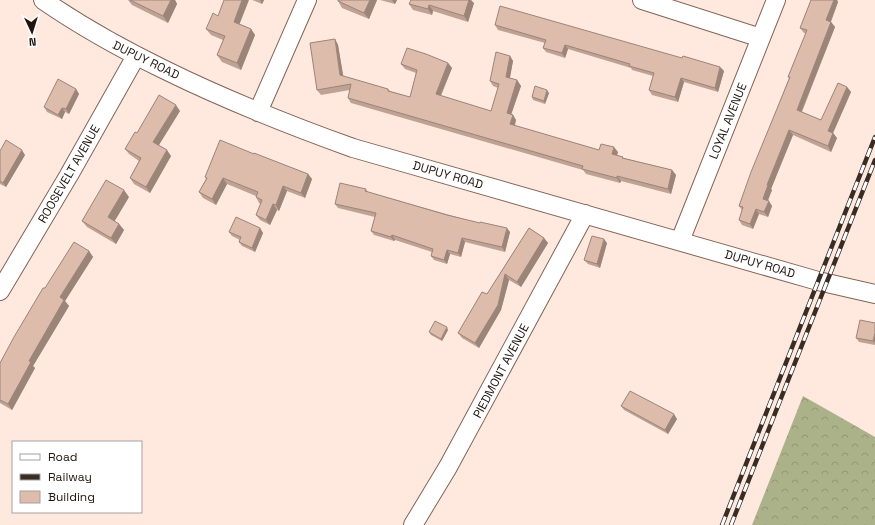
<svg xmlns="http://www.w3.org/2000/svg" width="875" height="525" font-family="'Space Grotesk',sans-serif">
	<defs>
		<pattern id="forest-crowns" width="20" height="18" patternUnits="userSpaceOnUse"><rect width="20" height="18" fill="#abb189"/><path d="M2 6a3 3 0 1 1 6 0M12 15a3 3 0 1 1 6 0" fill="none" stroke="#939775"/></pattern>
	</defs>
	<rect width="100%" height="100%" fill="#ffe9df"/>
	<path fill="url(#forest-crowns)" d="M803 396 875 437V525H752Z"/>
	<g fill="none" stroke-linecap="round" stroke-linejoin="round">
		<defs>
			<path id="minor" d="M43 0C82 27 122 49 165 70 226 100 289 125 353 148L818 281 875 294
				M642 0 761 38
				M258 112 307 0
				M680 241 776 0
				M0 291 69 175 136 56
				M413 525 448 467 585 214"/>
		</defs>
		<use href="#minor" stroke="#836456" stroke-width="20"/>
		<use href="#minor" stroke="#fff" stroke-width="18"/>
		<defs>
			<path id="rail" d="M722 525 875 137
				M731 525 875 160"/>
		</defs>
		<use href="#rail" stroke="#392c25" stroke-width="4.5"/>
		<use href="#rail" stroke="#fff" stroke-width="3" stroke-dasharray="9" stroke-linecap="butt"/>
	</g>
	<path fill="#bfa294" d="M128 0H175L177 4 168 23 132 5Z
		M252 0H264L262 4Z
		M338 0H377L369 19 342 8 338 1Z
		M380 0H397L395 4Z
		M811 0H837L838 2 831 22 835 27 802 112 821 120 847 87 851 92 833 133 837 138 831 152 793 135 771 189 772 190 768 201 772 206 768 217 759 214 753 229 742 225 739 220 742 210 739 206 789 78 788 77 806 33H804L800 28Z
		M474 3 468 22 433 11 432 15 413 10 409 4Z
		M240 24 251 29 255 35 241 70 222 62 217 55 223 40 211 35 206 29Z
		M495 25 682 58 720 67 724 71 718 92 684 82 678 102 652 95 649 90 653 76 632 70 631 68 568 49 565 58 546 52 543 48 545 43 498 30Z
		M335 39 338 45 343 76 388 89 390 91 410 97 416 73 405 69 401 64 448 63 452 68 441 96 491 111 498 88 493 86 490 81 510 56 513 61 510 78 517 80 521 86 511 114 513 115 516 120 515 126 599 150 618 152 617 155 624 158 672 170 676 175 671 194 621 181 620 183 586 174 583 170 351 103 348 98 350 90 321 95 317 90Z
		M76 89 79 94 69 114 65 112 62 119 47 112 44 107Z
		M549 93 545 104 533 100 532 97Z
		M180 111 159 145 171 156 150 193 134 184 130 178 139 161 129 154 125 149 137 133Z
		M0 151 25 155 6 187 0 184Z
		M254 154 308 174 312 179 305 198 287 191 279 211 277 210 270 225 260 220 256 215 261 204 259 203 256 197V196L227 184 216 205 203 198 199 192 206 179 205 177Z
		M366 189 368 192 510 232 505 252 465 242 461 257 450 254 447 264 434 260 431 256 432 252 395 240 394 241 374 235 371 231 375 217 338 208 335 204Z
		M129 197 114 221 119 224 124 230 116 244 87 227 82 221Z
		M260 228 263 233 255 252 242 246 239 242 240 240 232 236 229 232Z
		M529 228 544 238 548 243 521 287 509 280 501 310 479 348 462 338 458 333 487 294Z
		M607 243 600 268 588 264 584 260Z
		M89 251 93 257 65 301 69 306 33 366 35 368 12 410 0 403V363L45 288Z
		M875 323V345L859 342 856 338Z
		M448 330 442 341 431 335 429 332Z
		M621 406 677 419 668 434 624 410Z"/>
	<path fill="#9b8478" d="M171 0H175L177 4 168 23 163 16Z
		M242 0H249L238 28 234 22Z
		M260 0H264L262 4Z
		M370 0H377L369 19 364 13Z
		M392 0H397L395 4Z
		M469 0H471L474 3 468 22 464 16Z
		M834 0H837L838 2 829 26 826 20Z
		M429 5 433 11 432 15 428 9Z
		M831 22 835 27 800 115 797 110Z
		M251 29 255 35 241 70 237 63Z
		M335 39 338 45 344 80 340 75Z
		M565 45 568 49 565 58 562 53Z
		M510 56 513 61 509 82 506 77Z
		M448 63 452 68 439 99 436 94Z
		M720 67 724 71 718 92 715 88Z
		M681 78 684 82 678 102 675 97Z
		M517 80 521 86 510 118 507 113Z
		M847 87 851 92 833 133 837 138 831 152 828 146V131Z
		M76 89 79 94 69 114 66 109Z
		M547 90 549 93 545 104 544 101Z
		M176 105 180 111 157 148 153 142Z
		M62 108 65 112 62 119 58 115Z
		M513 115 516 120 513 129 510 124Z
		M789 130 793 135 771 189 772 190 766 204 763 199 767 185Z
		M614 147 618 152 616 159 612 154Z
		M22 150 25 155 6 187 3 183Z
		M167 150 171 156 150 193 146 187Z
		M672 170 676 175 671 194 668 189Z
		M308 174 312 179 305 198 301 193Z
		M617 176 621 181 620 183 617 178Z
		M223 178 227 184 216 205 212 199Z
		M283 186 287 191 279 211 276 205Z
		M124 190 129 197 113 224 108 217Z
		M769 201 772 206 768 217 764 212Z
		M273 204 277 210 270 225 266 220Z
		M756 209 759 214 753 229 750 224Z
		M119 224 124 230 116 244 111 238Z
		M260 228 263 233 255 252 252 248Z
		M507 228 510 232 505 252 502 247Z
		M392 235 395 240 394 241 391 237Z
		M462 238 465 242 461 257 458 253Z
		M544 238 548 243 521 287 517 282Z
		M604 239 607 243 600 268 597 264Z
		M447 250 450 254 447 264 444 260Z
		M89 251 93 257 65 301 69 306 33 366 35 368 12 410 8 404 60 297Z
		M505 274 509 280 501 310 479 348 475 343Z
		M447 327 448 330 442 341 441 339Z
		M875 333V343L873 341Z
		M674 414 677 419 668 434 665 430Z"/>
	<path fill="#debcac" stroke="#9b8478" d="M130 0H171L163 16Z
		M224 0H242L234 22 251 29 237 63 217 55 225 36 206 29 213 13 218 16Z
		M338 0H370L364 13 338 1Z
		M411 0H469L464 16 429 5 428 9 409 4Z
		M811 0H834L826 20 831 22 797 110 821 120 838 83 847 87 828 131 833 133 828 146 789 130 767 185H768L763 199 769 201 764 212 756 209 750 224 739 220 743 207 739 206 751 172 790 77H788L807 30 800 28Z
		M500 6 682 58 683 56 720 67 715 88 681 78 675 97 649 90 654 73 629 66 630 64 565 45 562 53 543 48 546 40 495 25Z
		M335 39 340 75 388 89V91L410 97 417 70 401 64 407 48 426 54 448 63 436 94 491 111 499 84 490 81 496 52 510 56 506 77 517 80 507 113 513 115 510 124 599 150 601 144 614 147 612 154 623 157 622 158 672 170 668 189 617 176V178L582 169 583 166 348 98 351 84 317 90 310 43Z
		M58 79 76 89 66 109 62 108 58 115 44 107Z
		M535 86 547 90 544 101 532 97Z
		M159 95 176 105 153 142 167 150 146 187 130 178 141 158 125 149 135 132 137 133Z
		M6 140 22 150 3 183 0 181V151Z
		M220 140 254 154V153L308 174 301 193 283 186 276 205 273 204 266 220 256 215 262 200 256 197 258 192 223 178 212 199 199 192 207 178 205 177Z
		M106 180 124 190 108 217 119 224 111 238 82 221Z
		M340 183 366 189 365 191 447 215 480 223V222L507 228 502 247 462 238 458 253 447 250 444 260 431 256 433 249 392 235 391 237 371 231 376 213 335 204Z
		M236 217 260 228 252 248 239 242 241 237 229 232Z
		M529 228 544 238 517 282 505 274 498 305 475 343 458 333 482 292 487 294Z
		M592 236 604 239 597 264 584 260Z
		M74 242 89 251 60 297 64 300 29 361 31 362 8 404 0 400V363L14 337 43 288H45Z
		M860 320 875 323V333L873 341 856 338Z
		M435 321 447 327 441 339 429 332Z
		M630 391 674 414 665 430 621 406Z"/>
	<g text-anchor="middle" stroke-width="3" stroke-linejoin="round" paint-order="stroke">
		<g font-size="12" fill="#20140e" stroke="#fff">
			<text transform="translate(146 60) rotate(26)" y="4">DUPUY ROAD</text>
			<text transform="translate(728 121) rotate(-68)" y="4">LOYAL AVENUE</text>
			<text transform="translate(69 174) rotate(-60)" y="4">ROOSEVELT AVENUE</text>
			<text transform="translate(448 175) rotate(16)" y="4">DUPUY ROAD</text>
			<text transform="translate(760 264) rotate(16)" y="4">DUPUY ROAD</text>
			<text transform="translate(501 371) rotate(-62)" y="4">PIEDMONT AVENUE</text>
		</g>
	</g>
	<rect x="12" y="441" width="130" height="72" fill="#ffffff" stroke="#a6a19f"/>
	<rect x="20" y="454" width="20" height="6" fill="#ffffff" stroke="#a6a19f"/>
	<text x="48" y="461" font-size="12" fill="#20140e">Road</text>
	<rect x="20" y="474" width="20" height="6" fill="#392c25" stroke="#a6a19f"/>
	<text x="48" y="481" font-size="12" fill="#20140e">Railway</text>
	<rect x="20" y="491" width="20" height="12" fill="#debcac" stroke="#a6a19f"/>
	<text x="48" y="501" font-size="12" fill="#20140e">Building</text>
	<g transform="translate(32 32) rotate(176)" stroke="#ffffff" stroke-width="3" paint-order="stroke">
	<path d="M0-3L7 15L0 10L-7 15Z" fill="#20140e"/>
	<text y="-6" font-size="11" font-weight="bold" text-anchor="middle" fill="#20140e">N</text>
	</g>
</svg>
